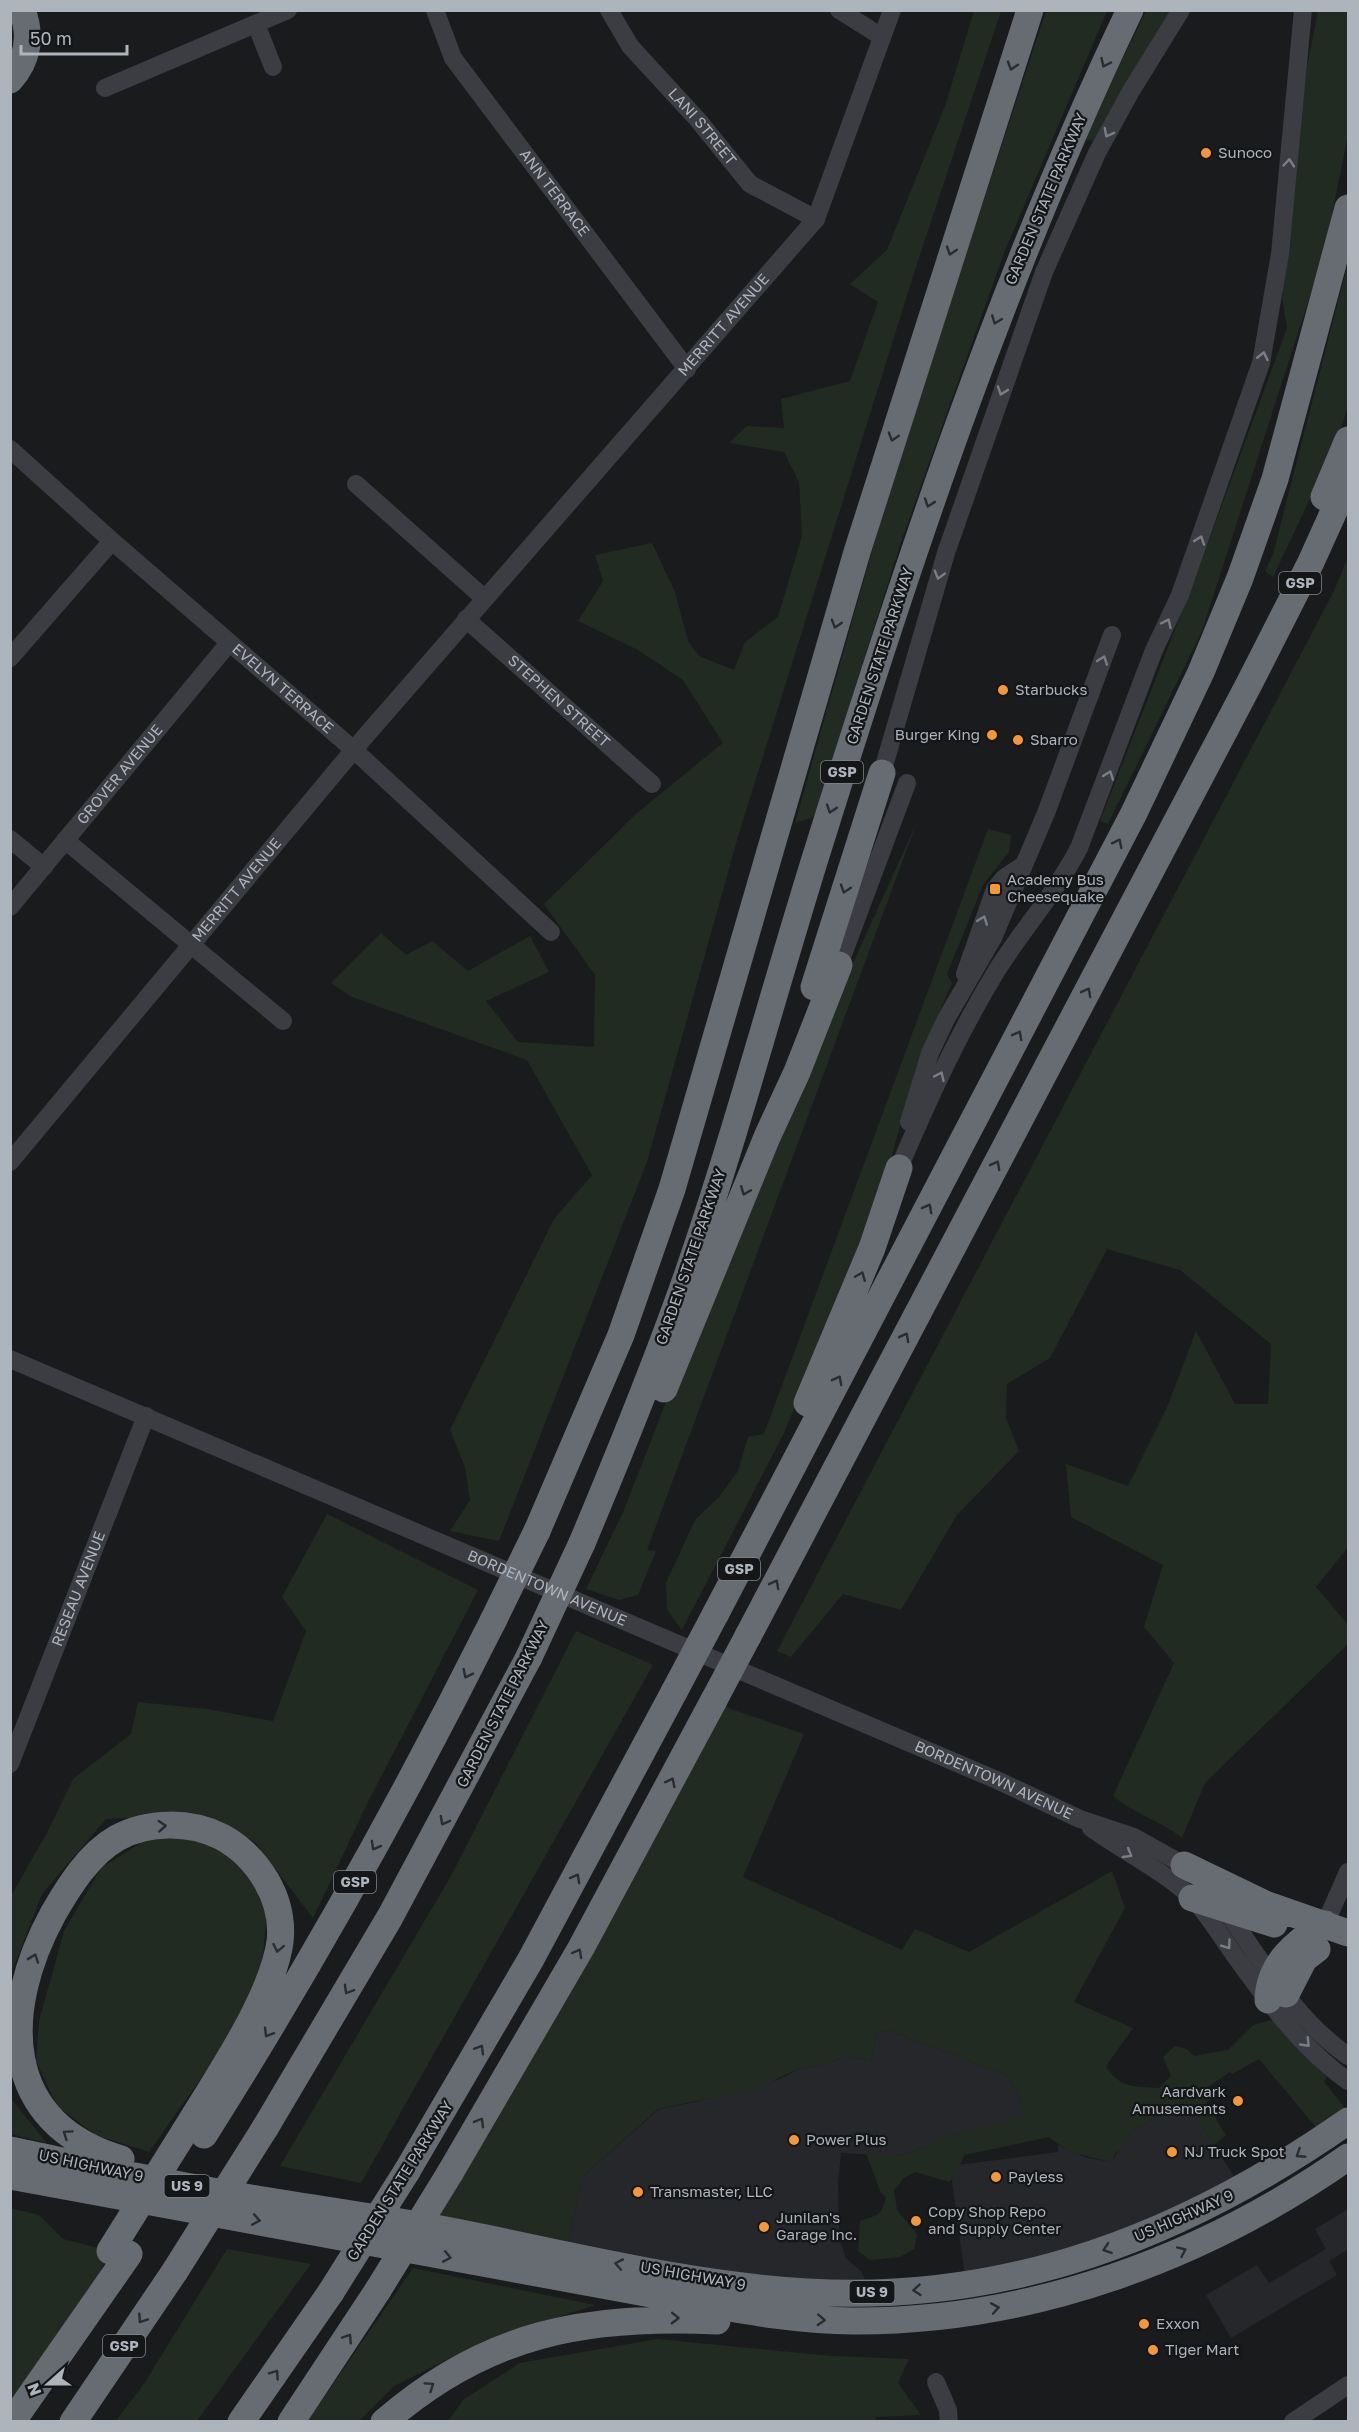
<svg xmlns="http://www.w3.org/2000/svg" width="1359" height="2432" font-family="'Golos Text',sans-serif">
	<rect width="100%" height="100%" fill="#1a1b1d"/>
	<path fill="#26272a" d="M888 2030 1007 2075 1020 2097 1026 2117 948 2136 926 2147 897 2156 841 2153 838 2182 839 2238 846 2258 862 2272 869 2292 566 2253 582 2177 659 2109 695 2102 780 2079 800 2068 826 2065 846 2055 871 2061 877 2033Z
		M1186 2101 1242 2189 966 2284 950 2166 1058 2152V2145L1088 2158 1112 2162 1127 2135Z
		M1348 2209V2249L1329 2261 1337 2275 1231 2338 1206 2295 1257 2265 1269 2283 1326 2249 1315 2229Z"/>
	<path fill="#222b22" d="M974 11H1001L915 270 739 833 647 1162 499 1541 450 1531 470 1500 465 1467 450 1430 554 1219 592 1175 527 1060 352 997 331 983 381 933 406 955 432 941 468 971 530 936 549 972 486 1001 518 1042 594 1047 595 975 544 904 637 813 723 743 683 680 638 650 578 621 603 581 595 555 652 543 675 592 688 641 699 656 734 670 745 642 778 617 802 536 799 482 784 452 729 443 747 426 784 428 781 399 850 381 878 302 850 284 887 250 945 106Z
		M1046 11H1107L1004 253 902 539 814 817 795 823 896 466Z
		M1146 11H1174L1094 141 1083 139Z
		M1318 11H1348V135L1325 249 1202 631 1108 824 1100 821 1194 581 1287 328 1282 298 1305 77Z
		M1348 263V407L1334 448 1273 577 1265 571 1273 554Z
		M1348 557V1547L1316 1587 1348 1625V1644L1205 1783 1182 1838C1161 1821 1134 1814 1113 1796L1174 1663 1144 1627 1163 1565 1071 1517 1066 1464 1128 1486 1168 1405 1196 1331 1235 1404H1268L1271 1344 1180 1270 1107 1249 1050 1358 1007 1384 1006 1418 1019 1451 957 1515 901 1610 843 1594 791 1657 777 1651 1334 591Z
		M917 822 647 1550 656 1551 638 1595 619 1600 586 1589 624 1510 740 1212Z
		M988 829 1011 835 1009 852 983 885 947 974 952 983 917 1064 890 1162 851 1273 783 1435 682 1630 667 1610 666 1583 695 1520 719 1497 738 1471 748 1437 764 1434Z
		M327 1514 478 1590 368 1802 313 1918 254 1841 190 1815 106 1819 42 1894 11 1974V1896L48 1831 73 1779 131 1734 138 1702 207 1709 273 1721 306 1631 282 1597Z
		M576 1631 653 1665 361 2183 280 2166 451 1876Z
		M714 1700 731 1709 804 1734 743 1877 902 1950 915 1929 969 1952 1112 1871 1125 1908 1074 2002 1133 2028 1106 2066C1120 2089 1135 2086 1159 2088L1171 2076 1163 2057 1175 2046 1187 2049 1194 2056 1228 2050 1253 2025 1283 2017 1330 2069 1324 2082 1348 2112 1325 2138 1259 2059 1232 2074 1230 2072 1206 2088 1212 2098 1206 2103 1226 2135 1214 2145 1186 2101 1127 2135 1125 2146 1116 2152 1112 2162C1088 2156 1068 2154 1049 2137L965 2155 950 2182 915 2172 904 2178 894 2190 897 2210 917 2234 914 2249 900 2257 870 2260 858 2251 860 2221C877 2215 881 2217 886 2197L881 2193 866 2153 898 2156 926 2147 948 2136 1025 2116 1020 2097 1007 2075 888 2030 877 2033 871 2061 846 2055 826 2065 800 2068 758 2088 658 2109 582 2177 566 2253 416 2226Z
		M149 1838 208 1840 248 1874 267 1907 262 1968 242 2020 149 2152 96 2135 57 2106 36 2061 39 2021 64 1931 101 1868Z
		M10 2099H11L47 2143 11 2134Z
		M10 2208 39 2215 63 2239 110 2251 70 2336 10 2421Z
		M227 2249 311 2264 197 2421H116L145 2382Z
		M413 2268 595 2305 482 2342 394 2386 359 2421 307 2422Z
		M657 2339 832 2356 909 2359 898 2383 921 2415 876 2417 874 2422 448 2421 464 2399 520 2363Z"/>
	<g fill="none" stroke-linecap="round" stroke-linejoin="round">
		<g stroke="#3b3d42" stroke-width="18">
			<path id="s1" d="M435 10 453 58 687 369"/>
			<path id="s2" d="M609 10 630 46 698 120 750 184 816 219"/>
			<path d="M839 10 882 37"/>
			<path d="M256 24 273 67"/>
			<path d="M105 88 288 10"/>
			<path id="s3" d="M10 449 112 541 354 750 551 932"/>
			<path d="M356 484 484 598"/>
			<path id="s4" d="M466 619 652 784"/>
			<path d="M10 658 112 541"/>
			<path d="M882 773 946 553 1044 272 1097 153 1131 91 1181 10"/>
			<path d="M10 839 44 867"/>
			<path d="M65 840 283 1021"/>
			<path id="s5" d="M10 907 229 643"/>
			<path d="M839 965 907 783"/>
			<path d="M965 974 995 889 1004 878 1022 866"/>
			<path d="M909 1122 930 1053 946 1019 993 938 1046 813 1112 635"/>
			<path id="s6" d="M10 1162 362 740 816 219 892 10"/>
			<path d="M899 1168C928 1100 958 1034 997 970 1023 929 1056 892 1079 848L1154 650 1180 595 1261 363 1280 254 1303 10"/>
			<path id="s7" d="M10 1359 999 1781 1080 1819 1134 1837 1184 1865 1190 1872"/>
			<path id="s8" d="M10 1764 146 1416"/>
			<path d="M1091 1828C1124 1852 1163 1870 1192 1898 1208 1914 1220 1935 1233 1953 1266 1999 1302 2049 1348 2081"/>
			<path d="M1224 1908C1261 1960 1295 2019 1348 2056"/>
			<path d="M1325 1924 1348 1872"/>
			<path d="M936 2382 948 2410 949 2422"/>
			<path d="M1293 2422 1348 2385"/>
		</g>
		<path stroke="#676c73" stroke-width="27" d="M10 80C28 60 32 36 22 10
			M1324 497 1348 440
			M814 987 882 773
			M664 1389 767 1137 797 1072 839 965
			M807 1403 872 1248 899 1168
			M537 1531 621 1335 672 1189 857 552 1030 10
			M582 1543C619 1455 655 1367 687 1276 736 1135 774 989 819 846 908 561 1001 280 1130 10
			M716 1613 1134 813 1201 672 1240 578 1275 479 1348 208
			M748 1636 1249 684 1311 562 1348 480
			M1184 1865 1265 1904 1348 1933
			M1192 1898 1274 1924
			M1286 1994 1304 1959 1317 1949
			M1268 2000C1269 1963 1296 1942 1325 1924
			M265 2128 390 1917 529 1657
			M204 2135C309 1969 405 1797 493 1621
			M10 2150C92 2167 174 2185 257 2199 323 2210 390 2219 456 2232 572 2255 689 2285 807 2292 1010 2304 1185 2235 1348 2121
			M121 2159C0 2123 0 2011 53 1914 69 1886 89 1854 117 1838 148 1821 190 1821 222 1837 258 1857 285 1899 280 1942 272 1999 215 2081 185 2131
			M407 2171 531 1959 674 1692
			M450 2173 581 1948 714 1700
			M10 2176 678 2299C736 2309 794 2321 853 2321 1031 2322 1204 2258 1348 2157
			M12 2422 129 2254
			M73 2422 175 2271
			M241 2422 331 2292
			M291 2422 378 2290
			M384 2422C486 2333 585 2315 717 2321"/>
		<path stroke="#676c73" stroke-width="27" d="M493 1621 537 1531
			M529 1657 582 1543
			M674 1692 716 1613
			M714 1700 748 1636
			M110 2251 185 2131
			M175 2271 265 2128
			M378 2290 450 2173
			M331 2292 407 2171"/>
	</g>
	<defs><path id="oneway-chevron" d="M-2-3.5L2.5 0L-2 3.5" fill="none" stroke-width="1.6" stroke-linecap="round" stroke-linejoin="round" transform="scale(1.5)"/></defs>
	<g stroke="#2a2c2f">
		<use href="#oneway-chevron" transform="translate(1105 63) rotate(115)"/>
		<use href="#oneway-chevron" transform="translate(1012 66) rotate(108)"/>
		<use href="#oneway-chevron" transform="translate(951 251) rotate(108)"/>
		<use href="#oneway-chevron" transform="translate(996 320) rotate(111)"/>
		<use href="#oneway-chevron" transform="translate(893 437) rotate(107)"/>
		<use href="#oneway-chevron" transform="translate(929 503) rotate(109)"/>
		<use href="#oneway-chevron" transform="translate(836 624) rotate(107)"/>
		<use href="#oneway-chevron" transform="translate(831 809) rotate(108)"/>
		<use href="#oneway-chevron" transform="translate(1118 843) rotate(-63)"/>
		<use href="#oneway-chevron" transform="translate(845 889) rotate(108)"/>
		<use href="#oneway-chevron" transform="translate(1087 992) rotate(-62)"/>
		<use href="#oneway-chevron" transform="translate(1018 1035) rotate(-62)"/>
		<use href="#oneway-chevron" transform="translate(996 1165) rotate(-62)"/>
		<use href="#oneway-chevron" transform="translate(745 1191) rotate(112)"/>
		<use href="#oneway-chevron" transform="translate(928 1208) rotate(-62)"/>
		<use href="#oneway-chevron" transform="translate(861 1276) rotate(-68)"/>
		<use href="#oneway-chevron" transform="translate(905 1337) rotate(-62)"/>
		<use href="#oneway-chevron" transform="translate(838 1380) rotate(-62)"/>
		<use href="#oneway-chevron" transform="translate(775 1584) rotate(-62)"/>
		<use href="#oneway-chevron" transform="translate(467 1674) rotate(117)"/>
		<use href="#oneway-chevron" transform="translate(671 1782) rotate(-63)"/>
		<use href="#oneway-chevron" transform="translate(444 1821) rotate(118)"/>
		<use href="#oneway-chevron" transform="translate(162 1826) rotate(-4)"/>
		<use href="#oneway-chevron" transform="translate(375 1846) rotate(119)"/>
		<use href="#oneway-chevron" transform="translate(576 1878) rotate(-61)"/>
		<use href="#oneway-chevron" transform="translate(278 1948) rotate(101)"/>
		<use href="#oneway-chevron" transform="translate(578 1953) rotate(-61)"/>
		<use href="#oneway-chevron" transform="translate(34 1958) rotate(-71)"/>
		<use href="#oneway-chevron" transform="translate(348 1990) rotate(120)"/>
		<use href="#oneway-chevron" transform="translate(268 2033) rotate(121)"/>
		<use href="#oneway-chevron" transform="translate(480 2049) rotate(-59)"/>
		<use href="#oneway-chevron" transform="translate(480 2122) rotate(-60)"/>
		<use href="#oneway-chevron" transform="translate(67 2134) rotate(-145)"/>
		<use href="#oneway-chevron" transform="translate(1300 2154) rotate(147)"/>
		<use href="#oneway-chevron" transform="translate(256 2220) rotate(10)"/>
		<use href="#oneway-chevron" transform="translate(1107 2249) rotate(161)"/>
		<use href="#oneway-chevron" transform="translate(1182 2251) rotate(-24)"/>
		<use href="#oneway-chevron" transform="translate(447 2257) rotate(11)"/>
		<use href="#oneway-chevron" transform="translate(619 2264) rotate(-169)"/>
		<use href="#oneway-chevron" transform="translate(917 2290) rotate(175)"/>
		<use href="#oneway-chevron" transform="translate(995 2308) rotate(-10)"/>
		<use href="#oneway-chevron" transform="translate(675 2318) rotate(1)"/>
		<use href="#oneway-chevron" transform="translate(142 2319) rotate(124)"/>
		<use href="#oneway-chevron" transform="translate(821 2320) rotate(3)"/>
		<use href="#oneway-chevron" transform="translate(348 2338) rotate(-57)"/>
		<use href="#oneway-chevron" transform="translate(275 2374) rotate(-55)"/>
		<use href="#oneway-chevron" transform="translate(430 2386) rotate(-34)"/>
	</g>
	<g stroke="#7a7e85">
		<use href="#oneway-chevron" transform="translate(1108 133) rotate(118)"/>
		<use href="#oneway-chevron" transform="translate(1289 163) rotate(-85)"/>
		<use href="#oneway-chevron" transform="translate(1263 356) rotate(-77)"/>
		<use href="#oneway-chevron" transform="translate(1002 391) rotate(109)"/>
		<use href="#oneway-chevron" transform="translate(1200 540) rotate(-71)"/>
		<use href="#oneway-chevron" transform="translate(939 575) rotate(106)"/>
		<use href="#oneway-chevron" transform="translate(1167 623) rotate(-65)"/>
		<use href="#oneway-chevron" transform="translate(1103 660) rotate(-70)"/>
		<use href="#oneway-chevron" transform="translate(1109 775) rotate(-70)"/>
		<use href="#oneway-chevron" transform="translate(983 920) rotate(-69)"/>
		<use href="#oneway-chevron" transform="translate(940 1076) rotate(-65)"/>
		<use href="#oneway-chevron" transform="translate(1128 1854) rotate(31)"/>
		<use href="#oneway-chevron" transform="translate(1227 1945) rotate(54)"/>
		<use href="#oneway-chevron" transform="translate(1306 2043) rotate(46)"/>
	</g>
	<g fill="#f4973b" stroke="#151618" stroke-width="2">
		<circle cx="1206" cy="153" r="6"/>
		<circle cx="1003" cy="690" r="6"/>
		<circle cx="992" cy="735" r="6"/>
		<circle cx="1018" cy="740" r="6"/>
		<rect x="989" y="883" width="12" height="12" rx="3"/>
		<circle cx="1238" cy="2101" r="6"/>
		<circle cx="794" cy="2140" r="6"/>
		<circle cx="1172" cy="2152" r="6"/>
		<circle cx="996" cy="2177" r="6"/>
		<circle cx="638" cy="2192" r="6"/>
		<circle cx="916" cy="2221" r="6"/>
		<circle cx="764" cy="2227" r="6"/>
		<circle cx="1144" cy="2324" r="6"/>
		<circle cx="1153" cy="2350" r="6"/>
	</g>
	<g text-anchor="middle" stroke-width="4.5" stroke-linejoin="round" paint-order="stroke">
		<g fill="#151618" stroke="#7f858b" stroke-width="1.5">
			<rect x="1279" y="572" width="42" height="22" rx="4.5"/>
			<rect x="821" y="761" width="42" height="22" rx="4.5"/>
			<rect x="718" y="1558" width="42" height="22" rx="4.5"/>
			<rect x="334" y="1871" width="42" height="22" rx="4.5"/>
			<rect x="164.5" y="2175" width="45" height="22" rx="4.5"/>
			<rect x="849.5" y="2281" width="45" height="22" rx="4.5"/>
			<rect x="103" y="2335" width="42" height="22" rx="4.5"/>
		</g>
		<g font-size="14" font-weight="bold" fill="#adb4bc">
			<text x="1300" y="588">GSP</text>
			<text x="842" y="777">GSP</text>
			<text x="739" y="1574">GSP</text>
			<text x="355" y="1887">GSP</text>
			<text x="187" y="2191">US 9</text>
			<text x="872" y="2297">US 9</text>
			<text x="124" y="2351">GSP</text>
		</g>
		<g font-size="15" fill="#adb4bc" stroke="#151618">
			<text dy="5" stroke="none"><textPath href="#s2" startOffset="150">LANI STREET</textPath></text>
			<text dy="5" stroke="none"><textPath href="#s1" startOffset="220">ANN TERRACE</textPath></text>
			<text transform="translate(1046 199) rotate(-67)" y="5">GARDEN STATE PARKWAY</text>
			<text dy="5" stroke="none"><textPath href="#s6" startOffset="1100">MERRITT AVENUE</textPath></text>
			<text transform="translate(880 656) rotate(-72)" y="5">GARDEN STATE PARKWAY</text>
			<text dy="5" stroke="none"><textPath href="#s3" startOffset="363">EVELYN TERRACE</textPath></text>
			<text dy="5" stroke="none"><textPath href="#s4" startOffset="124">STEPHEN STREET</textPath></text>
			<text dy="5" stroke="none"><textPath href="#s5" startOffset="172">GROVER AVENUE</textPath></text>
			<text dy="5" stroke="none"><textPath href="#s6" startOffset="354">MERRITT AVENUE</textPath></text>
			<text transform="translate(691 1257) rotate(-71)" y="5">GARDEN STATE PARKWAY</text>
			<text dy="5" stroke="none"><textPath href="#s7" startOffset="584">BORDENTOWN AVENUE</textPath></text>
			<text dy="5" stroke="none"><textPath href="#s8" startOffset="188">RESEAU AVENUE</textPath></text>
			<text transform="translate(503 1704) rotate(-63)" y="5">GARDEN STATE PARKWAY</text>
			<text dy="5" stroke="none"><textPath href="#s7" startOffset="1070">BORDENTOWN AVENUE</textPath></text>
			<text transform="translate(91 2166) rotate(12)" y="5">US HIGHWAY 9</text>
			<text transform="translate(400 2181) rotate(-58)" y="5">GARDEN STATE PARKWAY</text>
			<text transform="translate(1184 2216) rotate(-24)" y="5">US HIGHWAY 9</text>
			<text transform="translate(693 2276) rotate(10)" y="5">US HIGHWAY 9</text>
		</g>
		<g font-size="15" fill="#adb4bc" stroke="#151618" text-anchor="start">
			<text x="1218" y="158">Sunoco</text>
			<text x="1015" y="695">Starbucks</text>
			<text x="980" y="740" text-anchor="end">Burger King</text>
			<text x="1030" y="745">Sbarro</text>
			<text x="1007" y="885">Academy Bus<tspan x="1007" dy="17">Cheesequake</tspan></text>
			<text x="1226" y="2097" text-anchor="end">Aardvark<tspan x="1226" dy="17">Amusements</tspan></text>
			<text x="806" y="2145">Power Plus</text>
			<text x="1184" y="2157">NJ Truck Spot</text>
			<text x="1008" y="2182">Payless</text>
			<text x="650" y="2197">Transmaster, LLC</text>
			<text x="928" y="2217">Copy Shop Repo<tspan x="928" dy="17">and Supply Center</tspan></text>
			<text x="776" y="2223">Junilan's<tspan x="776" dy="17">Garage Inc.</tspan></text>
			<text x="1156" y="2329">Exxon</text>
			<text x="1165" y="2355">Tiger Mart</text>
		</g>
	</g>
	<rect width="1359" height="2432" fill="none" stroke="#adb4bc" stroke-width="24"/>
	<g transform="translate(48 2384) rotate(249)" stroke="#151618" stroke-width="4.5" paint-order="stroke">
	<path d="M0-4.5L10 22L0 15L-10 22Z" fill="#adb4bc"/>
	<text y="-9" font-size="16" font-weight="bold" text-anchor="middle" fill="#adb4bc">N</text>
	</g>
	<path d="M21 45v9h106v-9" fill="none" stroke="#adb4bc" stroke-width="3"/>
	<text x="30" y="45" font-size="18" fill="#adb4bc" stroke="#151618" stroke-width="4.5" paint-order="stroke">50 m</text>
</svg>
